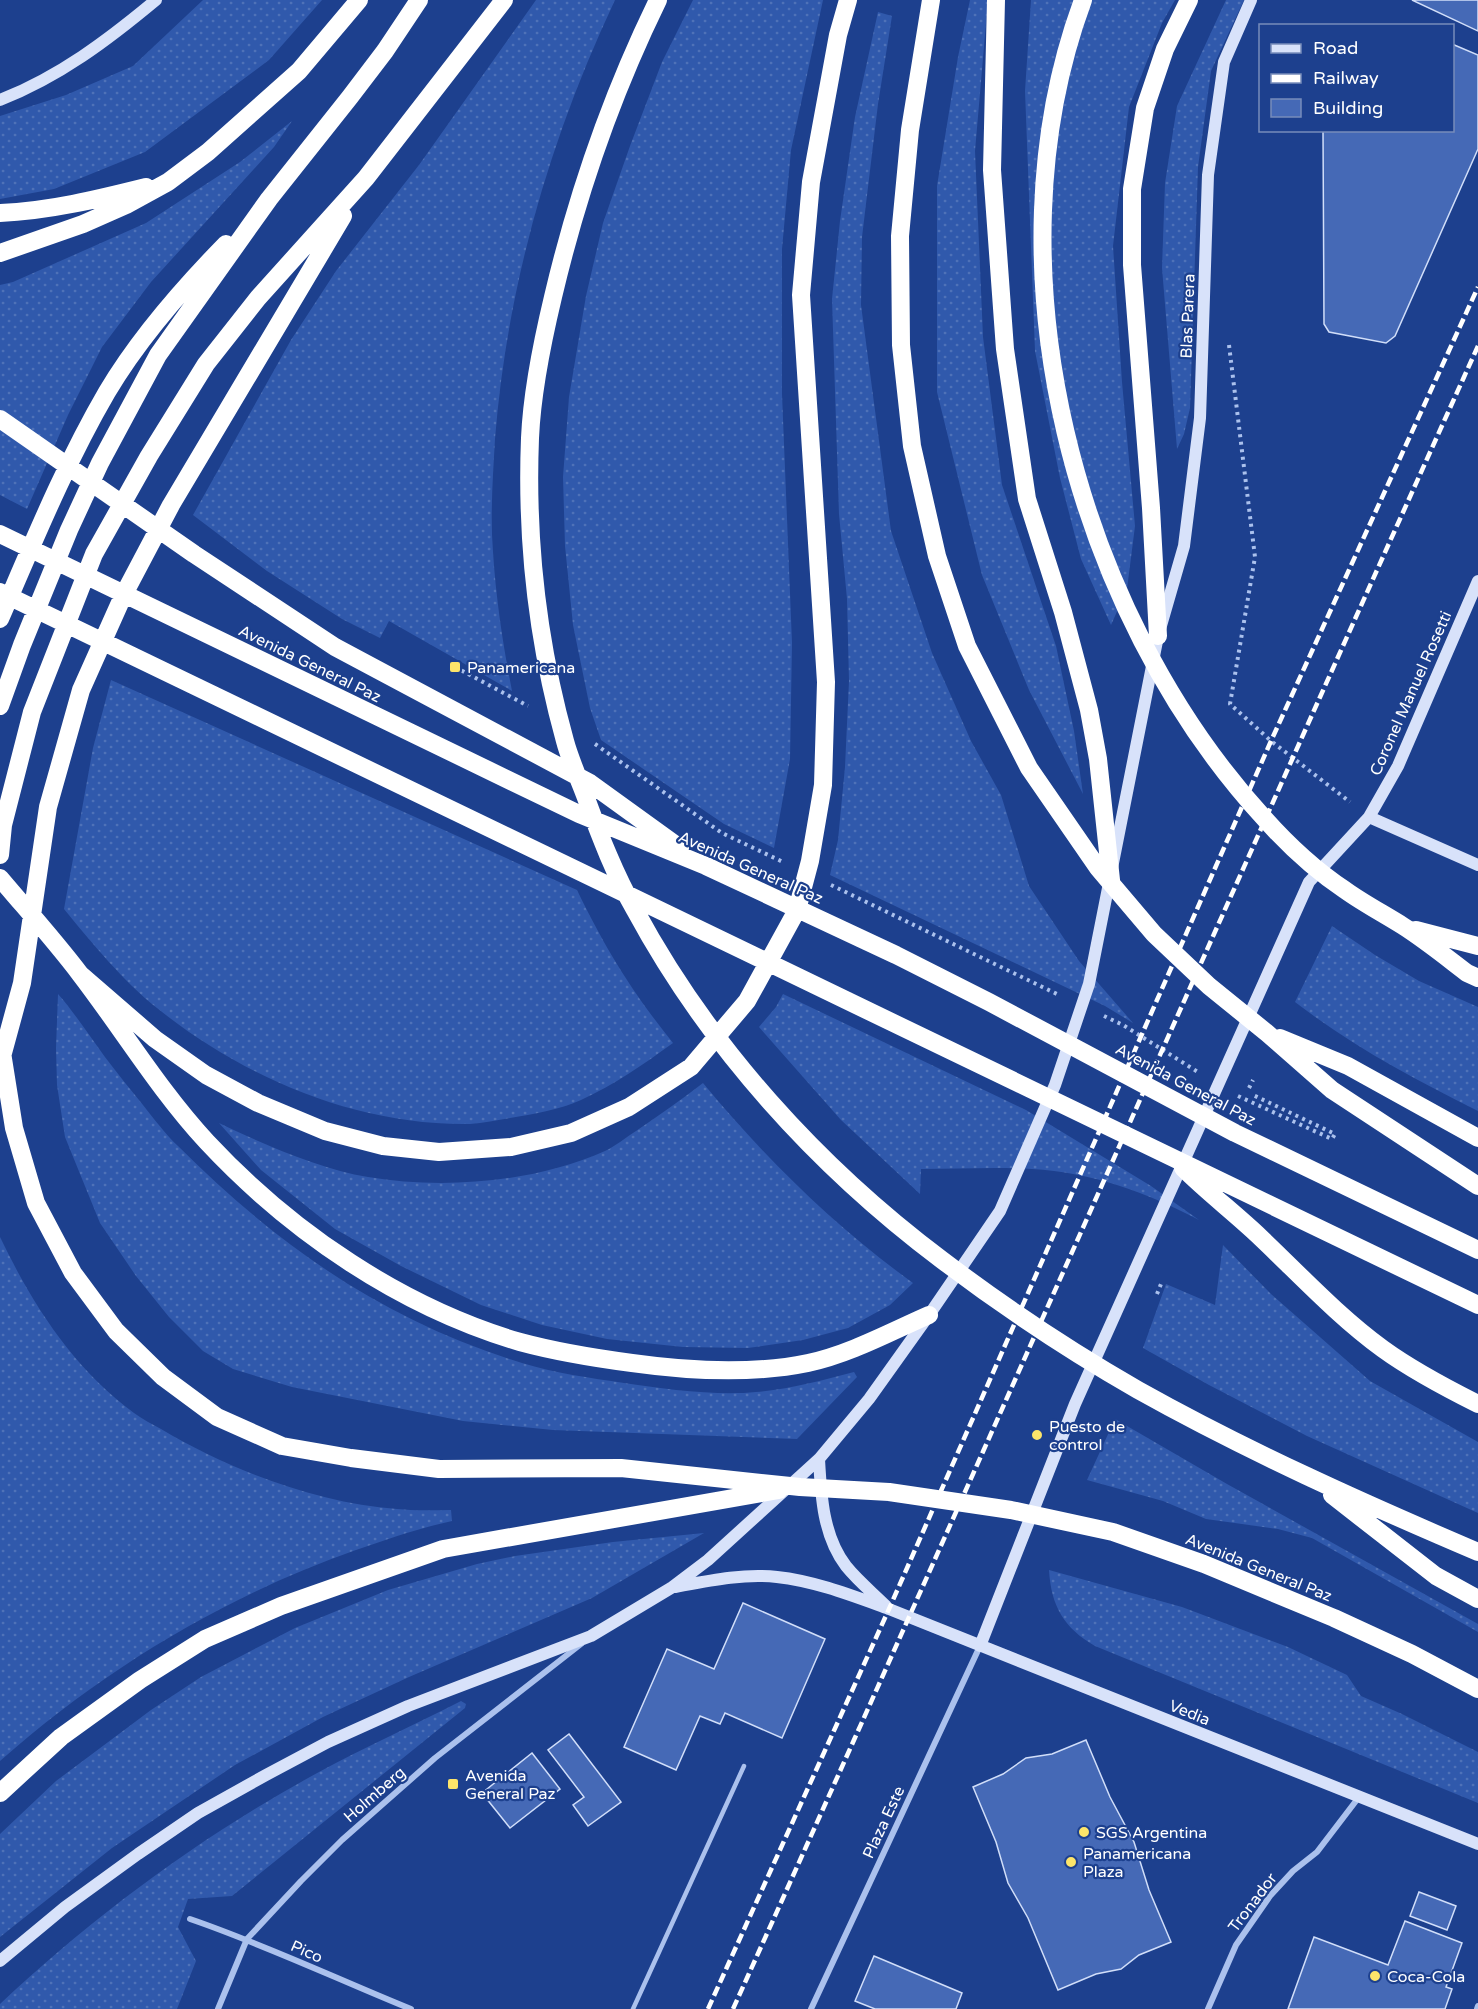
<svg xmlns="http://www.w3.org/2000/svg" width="1478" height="2009" font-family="'Varela Round',sans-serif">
	<defs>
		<pattern id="grass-dots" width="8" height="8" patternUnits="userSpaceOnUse" patternTransform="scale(1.5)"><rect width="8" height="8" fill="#3059ac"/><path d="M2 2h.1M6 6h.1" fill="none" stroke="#4f72b8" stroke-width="1.8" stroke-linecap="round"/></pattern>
	</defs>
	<rect width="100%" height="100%" fill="#1d408e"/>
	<path fill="url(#grass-dots)" d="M203 0H322L269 60 145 152 54 189 0 199V116L66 95 133 66Z
		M536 0H615C550 138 507 286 495 439 493 476 490 514 493 552 496 599 503 645 512 691L389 621 380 638 342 619 267 571 193 515 291 340 336 271 419 165Z
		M693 0H823L791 150 782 249V394L792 643 790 759 774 848 724 824 601 740 590 708 573 625 565 546 563 477 569 397 586 296 603 223 630 146 662 62Z
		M970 0H988L975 151 983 337 1002 485 1056 646 1074 731 1083 794 1029 690 982 575 937 392V186L958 57Z
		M1031 0H1175L1162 23 1129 107 1113 246 1122 382 1135 526 1127 589 1111 625 1081 559 1060 478 1035 351 1025 91Z
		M1226 0H1244L1211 71 1198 167 1190 408 1184 434 1177 449 1162 268 1165 183 1177 106Z
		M878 12 892 16 878 104 862 237 861 305 891 531 932 653 971 741 1001 795 1029 886 1079 961 1133 1023 1105 1006 830 875 838 840 845 767 849 681 847 599 839 514 832 299 840 221 855 117Z
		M292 121 274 147 151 282 102 347 68 415 27 509 0 495V285L13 282 146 223 240 162Z
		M111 680 577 890C605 948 632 992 673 1043 644 1064 614 1085 581 1100 559 1110 533 1114 510 1118 497 1120 483 1123 470 1124 357 1126 244 1078 157 1008 124 982 91 942 64 909L93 748Z
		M1332 926 1375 955 1419 981 1478 1007V1111C1414 1079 1352 1046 1295 1002Z
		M58 994C79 1018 95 1045 115 1070 126 1085 139 1099 150 1114 159 1125 168 1137 178 1146 279 1247 385 1321 522 1363 555 1373 590 1378 624 1383 663 1389 718 1396 756 1392 789 1389 821 1381 854 1372L857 1377 797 1439 553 1430 463 1421 292 1387 233 1369 203 1351 169 1317 136 1276 100 1223 65 1137 57 1085 56 1048Z
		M783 994 1026 1110 1151 1186 1199 1220C1148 1193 1091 1172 1032 1169 995 1167 958 1169 921 1169L920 1194 841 1120 759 1027 776 1007Z
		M703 1083C765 1158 834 1226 913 1283L890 1305 848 1328 803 1340 748 1348 683 1347 607 1339 542 1325 481 1305 401 1266 335 1229 261 1170 219 1123C263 1144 320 1169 368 1177 444 1190 536 1182 605 1151 616 1146 626 1137 636 1131 659 1115 681 1100 703 1083Z
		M0 1237C32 1304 73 1368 134 1413 142 1419 152 1424 161 1429 230 1470 317 1503 397 1509 415 1511 433 1510 451 1510L452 1521C419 1528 388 1539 356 1550 225 1596 104 1669 0 1761Z
		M1223 1245 1271 1294 1370 1381 1478 1442V1513L1307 1436 1209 1385 1143 1348 1166 1284 1215 1305Z
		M1115 1419 1227 1484 1478 1624V1632L1312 1538 1278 1529 1206 1519 1163 1501 1087 1480Z
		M704 1533 592 1598 409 1677 323 1717 235 1765 112 1848 0 1937V1834L56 1781 151 1710 201 1677 295 1628 388 1590 477 1564 515 1556 613 1542Z
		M1049 1570 1182 1607 1288 1647 1347 1675 1361 1696 1402 1714 1478 1752V1803L1095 1646C1064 1628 1051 1606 1049 1570Z
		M461 1701 466 1704 465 1708 232 1896 188 1899 178 1927 196 1961 177 2009H0V2004C96 1914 203 1835 319 1772 365 1747 414 1725 461 1701Z"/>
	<path fill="#4569b6" stroke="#d1def9" stroke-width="1.5" d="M1412 0H1478V31Z
		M1452 44 1478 55V149L1395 336 1386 343 1329 332 1324 324 1323 130H1452Z
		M743 1603 825 1639 782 1738 725 1713 720 1724 700 1716 676 1770 624 1747 667 1649 714 1669Z
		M569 1734 621 1802 588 1826 573 1805 584 1797 548 1750Z
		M1086 1740 1110 1797 1134 1842 1149 1890 1171 1942 1139 1955 1121 1969 1096 1974 1058 1990 1028 1918 1008 1883 996 1842 973 1787 1003 1774 1026 1758 1052 1754Z
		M532 1753 560 1789 510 1828 482 1793Z
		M1419 1892 1456 1906 1447 1930 1410 1916Z
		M1405 1921 1462 1943 1446 1987 1452 1989 1445 2009H1288L1314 1937 1388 1965Z
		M874 1956 962 1993 956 2009H875L855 2001Z"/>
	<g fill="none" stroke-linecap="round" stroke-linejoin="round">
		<path stroke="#abc1ed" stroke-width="4" stroke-dasharray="3 4.5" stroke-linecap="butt" d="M1229 345 1255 557 1230 704 1271 741 1350 802
			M455 667 528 706
			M595 744 722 833 783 862
			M831 885 1059 995
			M1104 1016 1123 1025 1198 1072
			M1249 1088 1253 1080
			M1238 1096 1332 1139 1335 1134 1253 1095
			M1157 1294 1161 1284"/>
		<path stroke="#abc1ed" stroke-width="4.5" d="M633 2009 744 1766"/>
		<path stroke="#abc1ed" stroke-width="6" d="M190 1919C266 1945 337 1979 411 2009
			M218 2009 247 1939 301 1881 342 1840 435 1758 581 1644
			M811 2009 980 1646
			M1208 2009 1236 1945 1270 1896 1293 1871 1317 1852 1359 1797
			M1477 2009 1478 2006"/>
		<path stroke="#d8e2fa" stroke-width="12" d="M0 100C59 77 108 40 156 0
			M1369 817 1478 865
			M819 1459C821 1496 823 1536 846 1566 858 1581 873 1593 886 1606
			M675 1587C707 1581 744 1573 777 1577 815 1581 853 1596 889 1609L1478 1844
			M980 1646 1075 1404 1309 882 1369 817 1398 766 1478 581
			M0 1961 65 1907 138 1854 198 1813 266 1775 328 1742 408 1706 591 1636 671 1588 708 1560 819 1459 869 1399 929 1315 1000 1211 1055 1085 1089 984 1158 636 1184 546 1200 418 1208 175 1224 62 1251 0"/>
		<path stroke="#fff" stroke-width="18" d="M658 0C612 94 577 195 553 297 542 343 532 391 530 438 526 539 538 644 565 741 570 760 579 779 586 798 600 836 615 875 635 910 709 1047 818 1167 942 1260 1004 1307 1070 1351 1138 1390 1247 1451 1363 1503 1478 1552
			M931 0 910 130 900 236 901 345 912 446 937 556 967 646 1029 768 1098 868 1154 934 1209 986 1267 1033 1332 1090 1478 1186
			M996 0 992 170 1005 349 1027 499 1063 612 1089 710 1098 759 1111 880
			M1083 0C984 267 1075 612 1264 818 1288 845 1315 870 1345 890 1363 903 1384 914 1403 926 1425 940 1446 957 1467 973L1478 978
			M0 213C49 211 98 199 146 187
			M0 253 83 224 126 205 168 182 208 152 299 71 359 0
			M0 419 194 554 335 647 590 783 680 848
			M0 534 579 814 706 866 896 955 989 1002 1235 1133 1478 1250
			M0 592 1478 1305
			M0 619C33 543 65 464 107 392 139 338 182 289 226 244
			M1158 636 1151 508 1132 265V189L1145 108 1165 49 1189 0
			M0 706 22 645 69 530 100 463 158 355 269 199 350 97 385 51 419 0
			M0 855 3 825 32 712 94 554 149 456 206 364 258 298 366 178 504 0
			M0 878C27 910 55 941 80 974 123 1030 159 1090 207 1142 291 1232 401 1307 520 1342 557 1352 594 1358 632 1363 689 1371 750 1375 808 1363 850 1354 890 1332 929 1315
			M1416 930 1478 946
			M80 974 155 1039 206 1075 258 1103 325 1131 383 1146 439 1152 511 1147 571 1133 629 1107 691 1067 747 1001 797 910 810 861 823 785 826 682 801 295 811 182 838 35 848 0
			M1280 1038 1348 1066 1478 1138
			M0 1040 14 1128 36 1203 73 1273 116 1331 163 1377 217 1417 282 1446 351 1458 439 1469 621 1468 800 1487 889 1492 1011 1510 1113 1532 1204 1564 1334 1618 1412 1654 1478 1689
			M3 1053 22 983 48 807 81 690 123 596 171 505 343 216
			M1183 1168C1208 1193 1236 1214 1261 1238 1301 1276 1339 1317 1383 1349 1412 1370 1446 1388 1478 1404
			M1332 1495 1436 1576 1478 1599
			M0 1793 61 1737 140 1680 205 1639 281 1606 443 1549 779 1490"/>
		<path stroke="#fff" stroke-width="4.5" stroke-dasharray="10 4.5" stroke-linecap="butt" d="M708 2009 889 1609 1271 741 1478 287
			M733 2009C983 1455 1228 899 1478 346"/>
	</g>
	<g fill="#fde56a" stroke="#1d408e" stroke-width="2">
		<rect x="449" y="661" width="12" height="12" rx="3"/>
		<circle cx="1037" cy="1435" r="6"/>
		<rect x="447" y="1778" width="12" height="12" rx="3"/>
		<circle cx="1084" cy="1832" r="6"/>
		<circle cx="1071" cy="1862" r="6"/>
		<circle cx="1375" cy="1976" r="6"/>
	</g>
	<g text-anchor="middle" stroke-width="4.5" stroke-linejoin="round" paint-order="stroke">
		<g font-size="16" fill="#fff" stroke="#1d408e">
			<text transform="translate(1187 316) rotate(-88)" y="6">Blas Parera</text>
			<text transform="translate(310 663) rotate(26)" y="6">Avenida General Paz</text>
			<text transform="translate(1410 693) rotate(-66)" y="6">Coronel Manuel Rosetti</text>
			<text transform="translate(751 867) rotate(24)" y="6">Avenida General Paz</text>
			<text transform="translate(1186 1084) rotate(28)" y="6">Avenida General Paz</text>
			<text transform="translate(1259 1567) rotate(22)" y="6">Avenida General Paz</text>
			<text transform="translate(1190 1712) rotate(22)" y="6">Vedia</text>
			<text transform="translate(374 1794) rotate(-41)" y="6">Holmberg</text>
			<text transform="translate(883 1822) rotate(-65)" y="6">Plaza Este</text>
			<text transform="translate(1252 1902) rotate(-53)" y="6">Tronador</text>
			<text transform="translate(307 1951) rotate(24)" y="6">Pico</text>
		</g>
		<g font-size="16" fill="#fff" stroke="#1d408e" text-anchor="start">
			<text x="467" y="673">Panamericana</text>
			<text x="1049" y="1432">Puesto de<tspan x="1049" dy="18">control</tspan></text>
			<text x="465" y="1781">Avenida<tspan x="465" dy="18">General Paz</tspan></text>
			<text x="1096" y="1838">SGS Argentina</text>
			<text x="1083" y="1859">Panamericana<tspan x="1083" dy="18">Plaza</tspan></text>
			<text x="1387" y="1982">Coca-Cola</text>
		</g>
	</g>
	<rect x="1259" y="24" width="195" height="108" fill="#1d408e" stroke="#778cbb" stroke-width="1.5"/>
	<rect x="1271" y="44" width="30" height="9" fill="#d8e2fa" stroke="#778cbb" stroke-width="1.5"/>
	<text x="1313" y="54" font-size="18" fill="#ffffff">Road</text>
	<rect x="1271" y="74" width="30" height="9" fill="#ffffff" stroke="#778cbb" stroke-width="1.5"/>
	<text x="1313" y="84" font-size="18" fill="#ffffff">Railway</text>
	<rect x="1271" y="99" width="30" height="18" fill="#4569b6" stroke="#778cbb" stroke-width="1.5"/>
	<text x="1313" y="114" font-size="18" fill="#ffffff">Building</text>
</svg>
